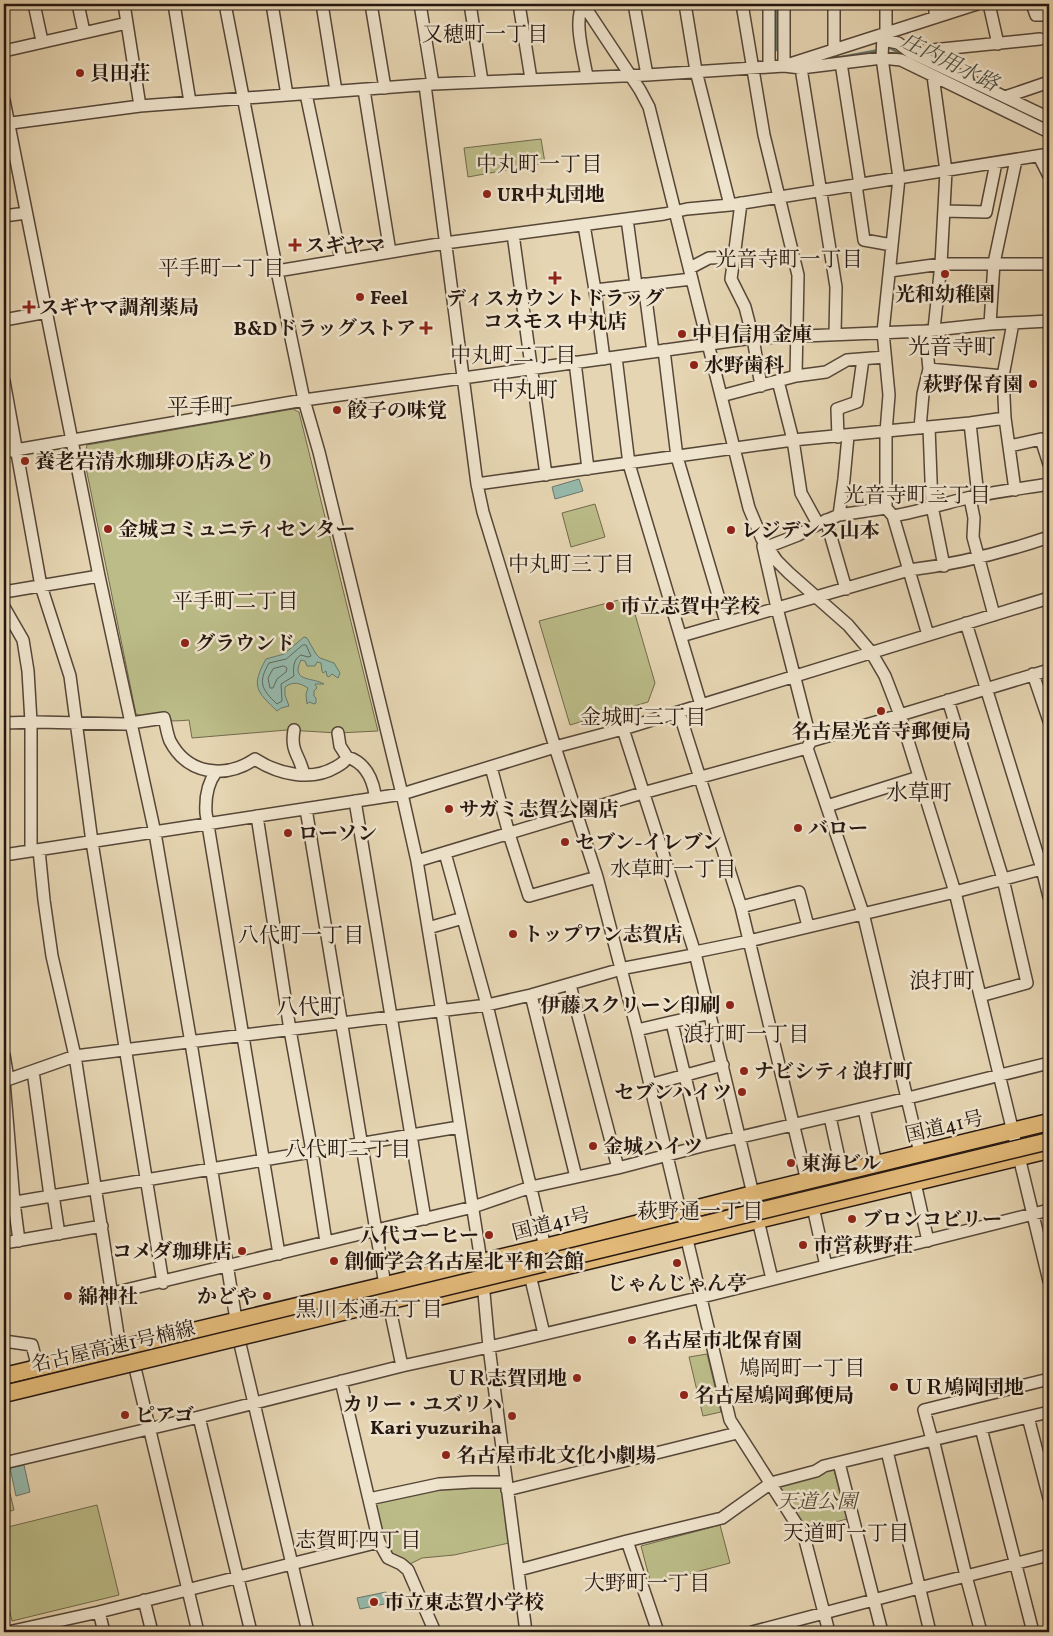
<svg xmlns="http://www.w3.org/2000/svg" width="1053" height="1636" font-family="Vollkorn,'Noto Serif JP',serif">
	<rect width="100%" height="100%" fill="#e6d5b2"/>
	<filter id="stains"><feTurbulence type="fractalNoise" baseFrequency=".004" numOctaves="4"/><feColorMatrix values="0 0 0 0 .2 0 0 0 0 .09 0 0 0 0 .02 0 0 0 .5 -.17"/></filter>
	<radialGradient id="worn" r=".72"><stop offset=".6" stop-color="#630" stop-opacity="0"/><stop offset="1" stop-color="#630" stop-opacity=".3"/></radialGradient>
	<path fill="#bbbc88" stroke="#706a4c" d="M541 139 545 163 468 177 464 148Z
		M293 409 299 412 378 731 338 733 287 730 192 738 189 720C170 722 153 721 136 714L84 458 87 445Z
		M595 504 605 537 571 547 562 513Z
		M630 597 655 683 648 702 570 725 539 621Z
		M707 1354 721 1412 703 1416 689 1357Z
		M832 1467 834 1470 847 1519 806 1530 780 1488 781 1485 821 1475 825 1469Z
		M4 1469 14 1510 4 1513Z
		M503 1488 509 1543 454 1555 422 1558 410 1564 393 1556 384 1540 375 1503 438 1489Z
		M97 1505 119 1595 12 1621 4 1587V1528Z
		M720 1525 730 1563 651 1584 641 1546Z"/>
	<path fill="#96b9ab" stroke="#69786d" d="M579 479 583 491 555 499 552 487Z
		M304 637 307 638 316 654 320 658 334 663 340 673 338 678 332 674 329 677 327 676 326 671 323 673 322 671 321 663 317 662 315 666H307L305 661 301 660C290 682 312 677 324 684H315L317 688 314 691V696L316 698V703L314 704 309 702 307 704 306 694 308 688C300 683 293 681 285 687V695L289 706 281 708 277 711C256 691 251 686 266 659L284 654Z
		M24 1465 30 1492 16 1496 10 1468Z
		M386 1592 389 1603 360 1609 357 1598Z"/>
	<g fill="none" stroke-linecap="round" stroke-linejoin="round">
		<path stroke="#5e685e" stroke-width="1" d="M303 645H306L311 656 308 657 301 655C293 659 293 669 294 676L281 684 282 701 277 704C261 689 258 682 269 663L286 659Z
			M284 666 287 668 286 672 277 679 273 688H270L268 678 273 669Z"/>
		<path stroke="#69786d" stroke-width="2.5" d="M885 49 890 48 902 55
			M776 50 777 4
			M836 58 879 50"/>
		<defs>
			<path id="minor" d="M34 4 42 41
				M78 4 84 32
				M124 4 140 106
				M174 4 190 102
				M225 4 277 271 304 400 319 452 402 794 417 861 442 1012 481 1261 489 1347 526 1632
				M272 4 287 95
				M322 4 336 91
				M371 4 385 88
				M420 4 433 84
				M470 4 482 81
				M519 4 531 79
				M583 4 640 90 649 107 749 508 762 539 777 561 789 573 848 625 871 652 885 676 900 715 955 892 1049 1281
				M634 4 647 75
				M685 4 696 71 730 205
				M742 4 764 135 798 275 796 376
				M834 4V50
				M886 4V33
				M989 4 998 44
				M1032 4 1036 15H1049
				M583 5C573 21 584 57 587 77
				M935 17V4
				M883 35 882 58 899 178 883 332 889 395 886 432V508
				M883 40 898 43 910 52 1049 118
				M4 51 127 23
				M912 52 1040 39
				M841 63 860 185
				M790 64 977 4
				M784 66V4
				M769 67V4
				M801 68 836 287 835 334
				M933 76 946 171 941 264 934 329
				M425 85 477 484 483 512 555 747 597 877 637 1030 730 1420 804 1536 829 1632
				M364 90 390 252
				M306 94 341 260
				M1005 97 1049 82
				M4 100 99 576 155 833 191 1043 240 1344 308 1632
				M4 124 140 106 433 84 647 75 784 66 801 68 882 58 901 60 1049 132
				M1039 156 1049 176
				M856 185 864 240 892 245
				M944 211 986 212 996 163
				M4 216 26 213
				M627 219 636 285
				M584 225 595 290 604 359
				M513 234 546 475
				M734 257 731 279 745 307 753 338 761 386
				M690 268 709 258 734 257 741 203
				M277 271 445 243 664 214 687 209 730 205 1049 154
				M890 271 941 264H1049
				M644 284 653 352
				M595 290 692 279
				M4 320 47 312
				M1013 323 1003 376 1005 418 1015 490
				M990 324 994 263 1016 160
				M664 350 677 457 726 622
				M616 357 629 464 701 705
				M575 362 588 469
				M929 369 1003 376
				M4 381 41 586 70 676 92 842 163 1283
				M778 381 793 440 801 493 818 524
				M721 396 796 376 826 372 847 360 885 357
				M970 423 978 496
				M929 427 932 506 944 566
				M920 428 923 394 929 369 925 331
				M838 437 837 409 857 402 863 359
				M1010 446 1041 439 1049 464
				M4 452 304 400 753 338 925 331 990 324 1049 321
				M477 484 793 440 970 423 1005 418
				M970 498 974 518 973 537 994 615
				M839 515 844 479 848 436
				M893 516 928 635
				M826 520 846 589
				M767 547 798 535 818 524 839 515 886 508 893 516C922 511 948 502 976 496 1000 491 1025 488 1049 484
				M4 592 99 576
				M4 607 23 640 28 671 31 722V851
				M966 623 1042 869 1049 897
				M681 636 909 570C958 564 1002 553 1049 537
				M1033 674 1049 721
				M948 700 1003 879 1027 983 980 996
				M679 712 741 907 807 1181
				M4 723 37 722 124 724 164 718C166 725 167 734 170 741 188 775 225 779 255 759 278 774 311 782 336 767 341 764 345 762 347 757 364 762 372 777 375 794
				M623 729 695 953 753 1194
				M294 730C290 752 300 755 304 775
				M338 733 340 746 347 757
				M811 741 900 715 1049 670
				M807 748 863 913 920 1153
				M491 767 509 834 529 896 597 877
				M216 772C207 784 205 797 206 813L279 1254
				M355 801 425 1219
				M827 806 919 777
				M306 809 385 1285
				M257 816 290 1030 312 1151 326 1242
				M39 850 44 900 52 956 75 1056 120 1348
				M445 853 487 1005 545 1247
				M4 855 402 794 555 747 623 729 1049 598
				M417 861 639 794 807 748 811 741 777 608 763 546
				M741 907 799 892 808 926
				M428 928 463 918
				M570 985 618 1168
				M531 995 576 1177
				M672 1023 702 1146
				M637 1030 711 1013
				M4 1055 8 1079
				M33 1071 50 1196
				M4 1081 75 1056 487 1005 531 995 625 968 688 956 700 951 749 941 955 892 1049 867
				M4 1081 14 1202 19 1241
				M649 1085 723 1065
				M864 1109 876 1164
				M830 1117 842 1172
				M915 1183 928 1241
				M53 1195 59 1234
				M4 1204 459 1127
				M813 1207 826 1266
				M758 1220 772 1279
				M4 1243 102 1226
				M530 1275 544 1334
				M113 1293 473 1207 531 1187 618 1168 702 1146 908 1098 1049 1063
				M390 1309 402 1366
				M4 1341 32 1345 38 1368
				M135 1368 198 1632
				M341 1381 379 1542 388 1558 401 1564 408 1570 435 1632
				M199 1417 251 1632
				M1028 1417 1049 1498
				M981 1428 1033 1632
				M887 1451 930 1632
				M4 1463 199 1417 402 1366 489 1347 702 1297 1049 1210
				M839 1463 882 1632
				M507 1490 737 1433
				M369 1499 439 1484 472 1482H506
				M627 1541 658 1632
				M519 1570 627 1541 722 1518 771 1483 816 1471 824 1466 1049 1412
				M144 1600 152 1632
				M99 1612 104 1632
				M8 1632 99 1612 379 1542
				M752 1632 919 1588 1049 1555
				M981 1632 966 1576 933 1439 931 1436 924 1410 1049 1379"/>
			<path id="highway" d="M434 1298 1049 1150
				M4 1376 545 1247 753 1194 1049 1122"/>
		</defs>
		<use href="#minor" stroke="#554638" stroke-width="14"/>
		<use href="#highway" stroke="#251710" stroke-width="19"/>
		<use href="#minor" stroke="#efe4cd" stroke-width="11"/>
		<use href="#highway" stroke="#e3ba79" stroke-width="16"/>
		<defs>
			<path id="highway-bridge" d="M4 1394 1049 1141"/>
		</defs>
		<use href="#highway-bridge" stroke="#251710" stroke-width="19" stroke-linecap="butt"/>
		<use href="#highway-bridge" stroke="#e3ba79" stroke-width="16"/>
	</g>
	<g fill="#8f2418" stroke="#efe4cd" stroke-width="2">
		<circle cx="80" cy="73" r="5"/>
		<circle cx="487" cy="194" r="5"/>
		<path d="M292.5 237.5h5v5h5v5h-5v5h-5v-5h-5v-5h5z"/>
		<circle cx="945" cy="274" r="5"/>
		<path d="M552.5 270.5h5v5h5v5h-5v5h-5v-5h-5v-5h5z"/>
		<circle cx="360" cy="297" r="5"/>
		<path d="M26.5 299.5h5v5h5v5h-5v5h-5v-5h-5v-5h5z"/>
		<path d="M423.5 320.5h5v5h5v5h-5v5h-5v-5h-5v-5h5z"/>
		<circle cx="682" cy="334" r="5"/>
		<circle cx="694" cy="365" r="5"/>
		<circle cx="1033" cy="384" r="5"/>
		<circle cx="337" cy="410" r="5"/>
		<circle cx="25" cy="461" r="5"/>
		<circle cx="108" cy="529" r="5"/>
		<circle cx="731" cy="530" r="5"/>
		<circle cx="610" cy="606" r="5"/>
		<circle cx="185" cy="643" r="5"/>
		<circle cx="881" cy="711" r="5"/>
		<circle cx="449" cy="809" r="5"/>
		<circle cx="798" cy="828" r="5"/>
		<circle cx="288" cy="833" r="5"/>
		<circle cx="565" cy="842" r="5"/>
		<circle cx="513" cy="934" r="5"/>
		<circle cx="730" cy="1005" r="5"/>
		<circle cx="744" cy="1071" r="5"/>
		<circle cx="742" cy="1092" r="5"/>
		<circle cx="593" cy="1146" r="5"/>
		<circle cx="791" cy="1163" r="5"/>
		<circle cx="852" cy="1219" r="5"/>
		<circle cx="489" cy="1235" r="5"/>
		<circle cx="803" cy="1245" r="5"/>
		<circle cx="242" cy="1251" r="5"/>
		<circle cx="334" cy="1261" r="5"/>
		<circle cx="677" cy="1263" r="5"/>
		<circle cx="68" cy="1296" r="5"/>
		<circle cx="267" cy="1296" r="5"/>
		<circle cx="632" cy="1340" r="5"/>
		<circle cx="577" cy="1378" r="5"/>
		<circle cx="894" cy="1387" r="5"/>
		<circle cx="684" cy="1395" r="5"/>
		<circle cx="125" cy="1415" r="5"/>
		<circle cx="512" cy="1416" r="5"/>
		<circle cx="446" cy="1455" r="5"/>
		<circle cx="374" cy="1602" r="5"/>
	</g>
	<g text-anchor="middle" stroke-width="5" stroke-linejoin="round" paint-order="stroke">
		<g font-size="20" font-weight="bold" fill="#251710" stroke="#efe4cd" text-anchor="start">
			<text x="90" y="80">貝田荘</text>
			<text x="497" y="201">UR中丸団地</text>
			<text x="305" y="252">スギヤマ</text>
			<text x="945" y="301" text-anchor="middle">光和幼稚園</text>
			<text x="370" y="304">Feel</text>
			<text x="555" y="305" text-anchor="middle">ディスカウントドラッグ<tspan x="555" dy="23">コスモス 中丸店</tspan></text>
			<text x="39" y="314">スギヤマ調剤薬局</text>
			<text x="416" y="335" text-anchor="end">B&amp;Dドラッグストア</text>
			<text x="692" y="341">中日信用金庫</text>
			<text x="704" y="372">水野歯科</text>
			<text x="1023" y="391" text-anchor="end">萩野保育園</text>
			<text x="347" y="417">餃子の味覚</text>
			<text x="35" y="468">養老岩清水珈琲の店みどり</text>
			<text x="118" y="536">金城コミュニティセンター</text>
			<text x="741" y="537">レジデンス山本</text>
			<text x="620" y="613">市立志賀中学校</text>
			<text x="195" y="650">グラウンド</text>
			<text x="881" y="738" text-anchor="middle">名古屋光音寺郵便局</text>
			<text x="459" y="816">サガミ志賀公園店</text>
			<text x="808" y="835">バロー</text>
			<text x="298" y="840">ローソン</text>
			<text x="575" y="849">セブン-イレブン</text>
			<text x="523" y="941">トップワン志賀店</text>
			<text x="720" y="1012" text-anchor="end">伊藤スクリーン印刷</text>
			<text x="754" y="1078">ナビシティ浪打町</text>
			<text x="732" y="1099" text-anchor="end">セブンハイツ</text>
			<text x="603" y="1153">金城ハイツ</text>
			<text x="801" y="1170">東海ビル</text>
			<text x="862" y="1226">ブロンコビリー</text>
			<text x="479" y="1242" text-anchor="end">八代コーヒー</text>
			<text x="813" y="1252">市営萩野荘</text>
			<text x="232" y="1258" text-anchor="end">コメダ珈琲店</text>
			<text x="344" y="1268">創価学会名古屋北平和会館</text>
			<text x="677" y="1290" text-anchor="middle">じゃんじゃん亭</text>
			<text x="78" y="1303">綿神社</text>
			<text x="257" y="1303" text-anchor="end">かどや</text>
			<text x="642" y="1347">名古屋市北保育園</text>
			<text x="567" y="1385" text-anchor="end">ＵＲ志賀団地</text>
			<text x="904" y="1394">ＵＲ鳩岡団地</text>
			<text x="694" y="1402">名古屋鳩岡郵便局</text>
			<text x="502" y="1411" text-anchor="end">カリー・ユズリハ<tspan x="502" dy="23">Kari yuzuriha</tspan></text>
			<text x="135" y="1422">ピアゴ</text>
			<text x="456" y="1462">名古屋市北文化小劇場</text>
			<text x="384" y="1609">市立東志賀小学校</text>
		</g>
		<g font-size="20" fill="#251710" stroke="#efe4cd">
			<text transform="translate(944 1126) rotate(-13)" y="7">国道41号</text>
			<text transform="translate(551 1223) rotate(-14)" y="7">国道41号</text>
			<text transform="translate(113 1346) rotate(-13)" y="7">名古屋高速1号楠線</text>
		</g>
		<g font-size="20" font-style="italic" fill="#524934" stroke="#efe4cd">
			<text x="817" y="1508">天道公園</text>
		</g>
		<g font-size="21" fill="#251710" stroke="#efe4cd">
			<text x="485" y="41">又穂町一丁目</text>
			<text x="539" y="171">中丸町一丁目</text>
			<text x="789" y="266">光音寺町一丁目</text>
			<text x="221" y="275">平手町一丁目</text>
			<text x="513" y="362">中丸町二丁目</text>
			<text x="917" y="502">光音寺町三丁目</text>
			<text x="571" y="571">中丸町三丁目</text>
			<text x="235" y="608">平手町二丁目</text>
			<text x="643" y="724">金城町三丁目</text>
			<text x="673" y="876">水草町一丁目</text>
			<text x="301" y="942">八代町一丁目</text>
			<text x="746" y="1041">浪打町一丁目</text>
			<text x="348" y="1156">八代町二丁目</text>
			<text x="700" y="1218">萩野通一丁目</text>
			<text x="369" y="1316">黒川本通五丁目</text>
			<text x="802" y="1375">鳩岡町一丁目</text>
			<text x="846" y="1540">天道町一丁目</text>
			<text x="358" y="1547">志賀町四丁目</text>
			<text x="647" y="1590">大野町一丁目</text>
		</g>
		<g font-size="21" font-style="italic" fill="#4d5046" stroke="#efe4cd">
			<text transform="translate(950 62) rotate(26)" y="7">庄内用水路</text>
		</g>
		<g font-size="22" fill="#251710" stroke="#efe4cd">
			<text x="952" y="354">光音寺町</text>
			<text x="525" y="397">中丸町</text>
			<text x="200" y="414">平手町</text>
			<text x="919" y="800">水草町</text>
			<text x="942" y="988">浪打町</text>
			<text x="309" y="1014">八代町</text>
		</g>
	</g>
	<rect width="1053" height="1636" fill="none" stroke="#e6d5b2" stroke-width="20"/>
	<rect x="5" y="5" width="1043" height="1626" fill="none" stroke="#251710" stroke-width="2.5"/>
	<rect x="10" y="10" width="1033" height="1616" fill="none" stroke="#251710"/>
	<rect width="100%" height="100%" filter="url(#stains)"/>
	<rect width="100%" height="100%" fill="url(#worn)"/>
</svg>
